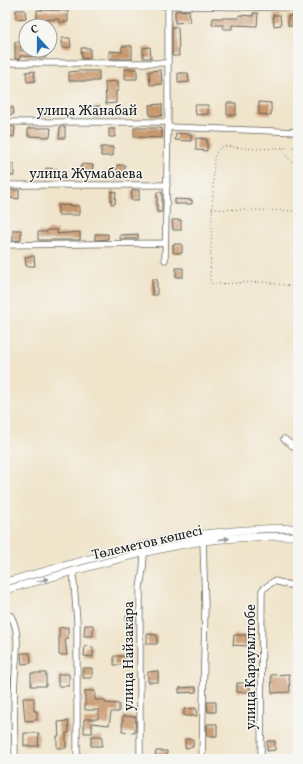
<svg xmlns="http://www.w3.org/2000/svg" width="303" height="764" font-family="Vollkorn,serif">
	<defs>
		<pattern id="building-back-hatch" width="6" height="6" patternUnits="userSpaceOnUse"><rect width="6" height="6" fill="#ce9b6f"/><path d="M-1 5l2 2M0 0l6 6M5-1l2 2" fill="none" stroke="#a67e5a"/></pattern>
	</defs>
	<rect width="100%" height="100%" fill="#f6f6f2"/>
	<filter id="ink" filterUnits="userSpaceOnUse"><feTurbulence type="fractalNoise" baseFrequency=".025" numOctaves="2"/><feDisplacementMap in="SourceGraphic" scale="8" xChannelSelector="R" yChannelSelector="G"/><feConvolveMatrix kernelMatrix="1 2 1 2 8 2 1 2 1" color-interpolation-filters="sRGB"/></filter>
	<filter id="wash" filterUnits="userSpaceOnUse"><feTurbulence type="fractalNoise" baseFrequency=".012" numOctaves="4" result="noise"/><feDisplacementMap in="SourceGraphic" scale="16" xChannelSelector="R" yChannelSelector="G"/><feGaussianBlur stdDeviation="0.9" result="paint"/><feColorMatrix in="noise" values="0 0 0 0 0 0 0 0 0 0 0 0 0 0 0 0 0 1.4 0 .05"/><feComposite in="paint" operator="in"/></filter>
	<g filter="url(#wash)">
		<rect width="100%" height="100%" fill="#f0e4ca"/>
		<g id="blocks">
			<path fill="url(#building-back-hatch)" d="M16 10H25L26 18 16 19Z
				M37 10 68 11V22H59V19L37 20Z
				M189 10 190 22 175 23V11Z
				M253 13H258L257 26 232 25V29H223V25H212L213 18H239V15L253 16Z
				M273 15H280L281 25 274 26Z
				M288 16H298V26H288Z
				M172 27H178L179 56H172Z
				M62 38H70L71 47 62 48Z
				M15 42H21L20 51 46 50V57L20 56V59H15Z
				M122 46H132V59H109V51L122 52Z
				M150 47 151 58H143V48Z
				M81 48H90V58L82 59Z
				M125 69H137V79H125Z
				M161 70 162 84 150 85 149 71Z
				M34 71 35 81 27 82 26 72Z
				M79 71H99V81H69V72Z
				M178 73H188L189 82 178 83Z
				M118 81V91H116V103L106 104 105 82Z
				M259 102 271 103V115L259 114Z
				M227 103H236V115H227Z
				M162 104V116H150L149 105Z
				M195 105H208V114L196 115Z
				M100 106 101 116H94L93 107Z
				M13 107 14 114 5 115V108Z
				M41 108H50V115H41Z
				M5 127H15L14 137 5 136Z
				M60 127H65V138H59Z
				M28 128H51L50 137 28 136Z
				M134 128H162V138L134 137Z
				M109 129H115V137H109Z
				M176 133 191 134V141L175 140Z
				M196 138 207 139V151L196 150Z
				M101 147H113V156H101Z
				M5 164H14V176H5Z
				M81 164 93 165 92 173H81Z
				M117 165H125L124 178H116Z
				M46 168 58 169V176L46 175Z
				M9 190H19V199L9 198Z
				M132 190H139V200H131Z
				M111 191 116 192 115 204H111Z
				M157 192H162V212H157Z
				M175 199 192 200V204H175Z
				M58 205 79 206V215H58Z
				M172 220H181V230H173Z
				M13 230H21V240L13 241Z
				M47 230H58L57 234 80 232V240H38V232H47Z
				M95 234H108V239L95 240Z
				M138 234V239H120V235Z
				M173 244H182V253H173Z
				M34 256 35 266H26L25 257Z
				M176 268H183V277H176Z
				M152 279H157V295H152Z
				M126 616H133V628H126Z
				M85 625H93V636H84Z
				M68 627V639H65L67 655H59V628Z
				M147 634 157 635V644H147Z
				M234 635H247V646L233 645Z
				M85 646 93 647V657L84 656Z
				M21 653H30L31 663 22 664Z
				M114 656H125V665H114Z
				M83 668H92V678H83Z
				M158 671V682H148V672Z
				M31 673H46V686H31Z
				M58 674H69V686H58Z
				M289 674 290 692 272 693 271 675Z
				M5 677H11L10 688H5Z
				M237 683H250V692H237Z
				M196 687V692L179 693V688Z
				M85 691H95V700H105V703L119 704V712H111L109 725 92 723V733H84V719H98L99 710H85Z
				M23 698H34V711H37V720L25 721Z
				M207 702H216V712H208Z
				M196 708 197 716H184V709Z
				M123 716 136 717 135 733 122 732Z
				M68 721 69 733H66V748H57V736H59L58 722Z
				M207 724H217V736H207Z
				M24 733H39L38 746H24Z
				M91 736H102V746H91Z
				M185 739H193V747L185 748Z
				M267 741H275V750L267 751Z
				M156 751H167V757H155Z"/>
		</g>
	</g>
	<g filter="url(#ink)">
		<use href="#blocks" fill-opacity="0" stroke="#666259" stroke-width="1"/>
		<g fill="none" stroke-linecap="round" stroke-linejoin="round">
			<defs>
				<path id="minor" d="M133 5 298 8
					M5 63H168
					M5 122H168
					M168 127 298 132
					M5 185H167
					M5 245 165 243
					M165 260 168 122V6
					M284 439 298 450
					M73 572 77 621V759
					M5 615 11 616C21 634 16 656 15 676 13 703 15 731 15 759
					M140 759V588L143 569 144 554
					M202 759 205 606 203 541
					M261 759 262 590 274 581 298 587"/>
				<path id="major" d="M5 582C70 565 137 543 204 534 235 530 267 528 298 528
					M5 590C70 573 137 551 204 541 235 537 266 536 298 536"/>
			</defs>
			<use href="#minor" stroke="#666259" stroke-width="7"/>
			<use href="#major" stroke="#666259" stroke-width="8"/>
			<path stroke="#666259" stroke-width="1" stroke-dasharray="1 3" stroke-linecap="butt" d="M298 147 255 149 223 146 217 151 214 158 210 279 211 283 214 284 264 282 298 287
				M283 148C286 156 289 162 298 163
				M212 209 298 211"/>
			<use href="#minor" stroke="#fff" stroke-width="5.5"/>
			<use href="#major" stroke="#fff" stroke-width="7"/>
		</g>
		<defs><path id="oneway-solid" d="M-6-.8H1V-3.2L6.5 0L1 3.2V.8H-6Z"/></defs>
		<g fill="#999">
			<use href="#oneway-solid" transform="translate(224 539) rotate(-6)"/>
			<use href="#oneway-solid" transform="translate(43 580) rotate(-15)"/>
		</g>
	</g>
	<g text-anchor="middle" stroke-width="3" stroke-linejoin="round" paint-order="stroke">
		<g font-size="14" fill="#1c1c1c" stroke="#f6f6f2">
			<text x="87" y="115">улица Жанабай</text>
			<text x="86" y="178">улица Жумабаева</text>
			<text transform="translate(147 542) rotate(-13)" y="5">Төлеметов көшесі</text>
			<text transform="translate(128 656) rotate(-90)" y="5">улица Найзакара</text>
			<text transform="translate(250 667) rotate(-90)" y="5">улица Карауылтобе</text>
		</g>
	</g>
	<rect width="303" height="764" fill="none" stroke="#f6f6f2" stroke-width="20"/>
	<g transform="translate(38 38) rotate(339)"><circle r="19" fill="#f6f6f2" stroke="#9f9f9c"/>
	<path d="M0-3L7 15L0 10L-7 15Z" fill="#1f6fb2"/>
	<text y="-6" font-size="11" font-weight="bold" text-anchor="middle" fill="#1c1c1c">С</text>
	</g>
</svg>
